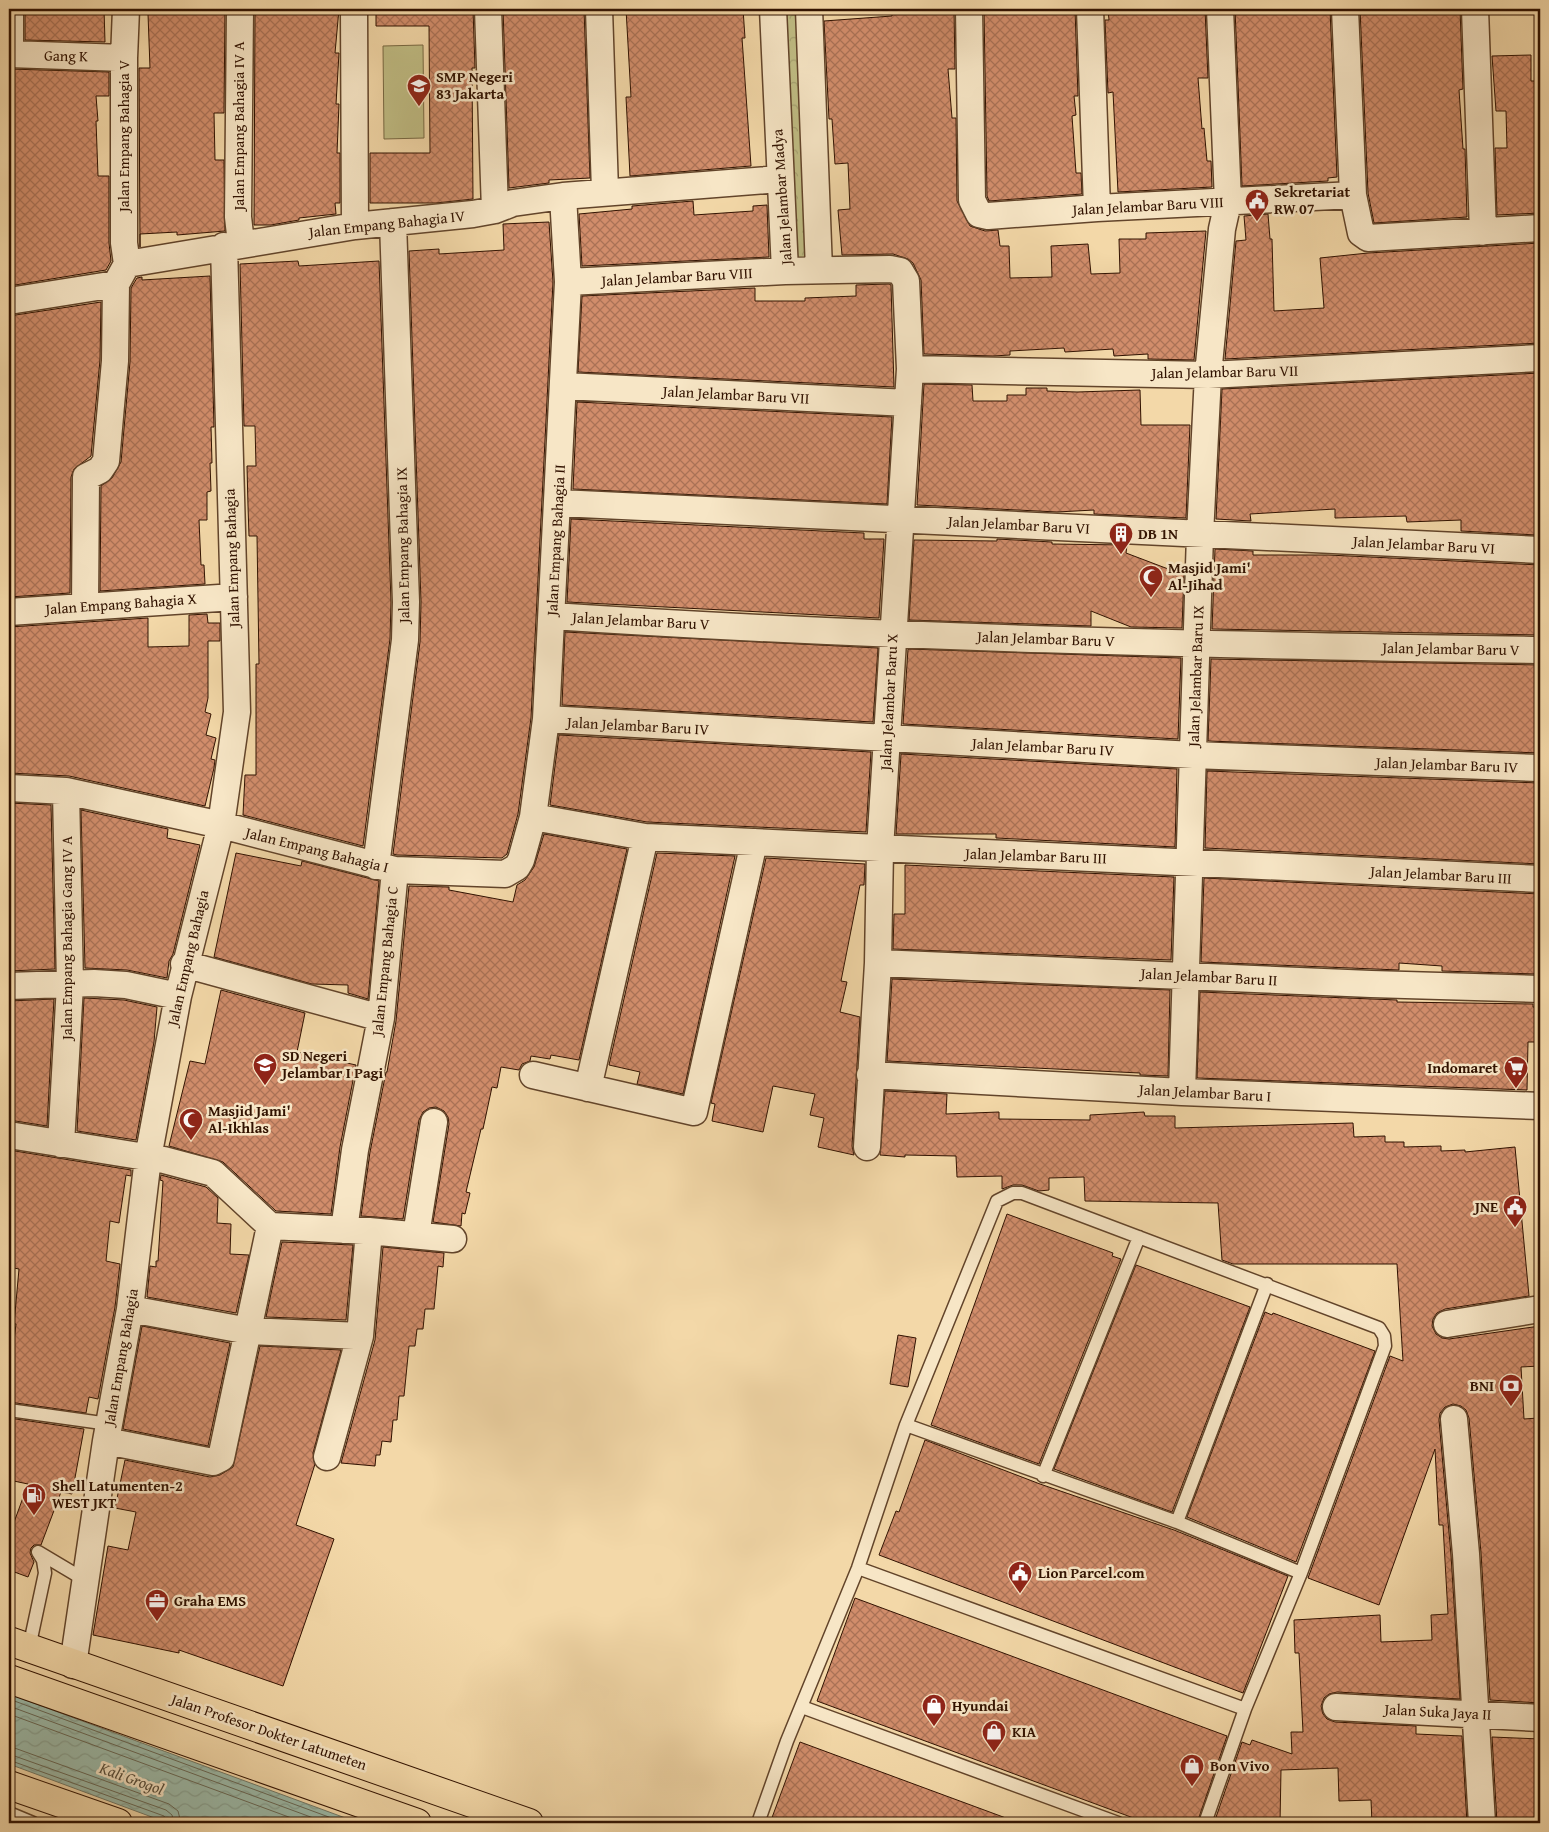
<svg xmlns="http://www.w3.org/2000/svg" width="1549" height="1832" font-family="'Gentium Book Plus',serif">
	<defs>
		<pattern id="forest-crowns" width="20" height="18" patternUnits="userSpaceOnUse" patternTransform="scale(1.25)"><rect width="20" height="18" fill="#c0bd84"/><path d="M2 6a3 3 0 1 1 6 0M12 15a3 3 0 1 1 6 0" fill="none" stroke="#a5a170"/></pattern>
		<pattern id="water-waves" width="16" height="10" patternUnits="userSpaceOnUse" patternTransform="scale(1.25)"><rect width="16" height="10" fill="#9bbaa9"/><path d="M0 5q4-4 8 0t8 0" fill="none" stroke="#869f90"/></pattern>
		<pattern id="building-cross-hatch" width="8" height="8" patternUnits="userSpaceOnUse" patternTransform="scale(1.25)"><rect width="8" height="8" fill="#d18d6b"/><path d="M0 0l8 8M0 8l8-8" fill="none" stroke="#aa7256"/></pattern>
	</defs>
	<rect width="100%" height="100%" fill="#f3d8a8"/>
	<filter id="stains"><feTurbulence type="fractalNoise" baseFrequency=".004" numOctaves="4"/><feColorMatrix values="0 0 0 0 .2 0 0 0 0 .09 0 0 0 0 .02 0 0 0 .5 -.17"/></filter>
	<radialGradient id="worn" r=".72"><stop offset=".6" stop-color="#630" stop-opacity="0"/><stop offset="1" stop-color="#630" stop-opacity=".3"/></radialGradient>
	<path fill="url(#forest-crowns)" stroke="#786842" d="M770 9H804L811 264 785 259Z"/>
	<path fill="#c0bd84" stroke="#786842" d="M423 45 424 138 384 139 383 46Z"/>
	<path fill="url(#water-waves)" stroke="#717765" d="M9 1694 359 1823H168L9 1764Z"/>
	<g fill="none" stroke-linecap="round" stroke-linejoin="round">
		<path stroke="#666654" stroke-width="1" d="M9 1699 345 1823
			M9 1706 327 1823
			M9 1714 305 1823
			M9 1746 169 1804 178 1811 181 1823
			M9 1754 166 1810 172 1815 174 1823
			M9 1760 164 1816 168 1823"/>
	</g>
	<path fill="url(#building-cross-hatch)" stroke="#311200" d="M25 9H104L105 42 25 40Z
		M187 9H225L224 113H214L215 160H224L225 231 177 235V232L140 234V247L139 68H150L148 14 187 13Z
		M255 9H339L335 53H339L336 104H339L337 153H340V203H335L336 214 299 218V220L271 225H254Z
		M376 9H473L475 68H472L473 199 436 203H370V153H430L429 26H376Z
		M503 9H584L590 178 549 180V183L509 188Z
		M626 9H743L745 38H742L751 166 630 176 626 97H631Z
		M892 9H954L955 69H948L952 118H956L957 201 970 226 985 231 998 230 1000 246H1009L1010 278 1052 277 1051 246 1088 244 1091 274 1120 273 1119 239H1146V233L1206 231 1194 360 1148 359V354L1114 356 1113 349 1065 352 1064 348 1010 351V355L993 356 924 354 921 280 913 263 908 259 893 254 842 255 838 210 850 209 848 163 835 164 832 119H829L824 21 892 16Z
		M984 9H1075L1078 96H1074L1076 115 1072 116 1076 173H1081L1082 194 989 201 987 196Z
		M1108 9H1205L1208 78H1198L1202 129 1204 128 1207 161H1211L1212 187 1118 192 1113 92 1108 93 1105 20H1109Z
		M1235 9H1330L1337 177 1328 178V181L1242 186Z
		M1360 9H1460L1463 89 1459 90 1463 149H1465L1467 217 1374 223 1368 193Z
		M1531 55V81H1540V213L1497 215 1495 148H1507L1506 111H1496L1492 56Z
		M9 69 109 72V96H96L98 121H96L98 176H109V243L111 261 106 270 9 286Z
		M693 201 694 215 753 211V206L767 205 769 257 582 266 579 214 632 209V206Z
		M1268 214 1270 239H1272L1274 311 1324 308 1320 258 1368 253 1540 243V343L1225 359 1236 241 1246 240 1244 216Z
		M549 222 553 282 531 718 518 814 507 854 502 858 397 855 393 854 420 642 421 602 409 251 439 249V254L504 250 503 224Z
		M298 261 299 266 379 261 391 602 390 639 363 846 243 815 245 775H256V664H259L257 536H249L248 506 247 466H256L255 426H244L240 264Z
		M210 276 214 427H211L212 463H210L211 491 207 492V520H199L201 565H204L205 584 100 591 101 486 112 478 121 462 130 362 131 288 137 278 142 277V280Z
		M889 284 891 285 894 387 578 372 582 296 755 288V301H805V298L856 296V285Z
		M101 302 100 360 91 456 74 469 71 477 70 593 9 597V316Z
		M1540 373V433L1535 434 1536 535 1461 531V520L1407 522 1406 516 1335 518V509L1250 514 1251 521 1216 519 1222 389Z
		M924 384 972 385 973 401H1007V395H1026V388H1047V391L1077 392 1140 390 1141 425H1190L1186 518 1094 514V510L1057 512 917 505Z
		M577 402 892 417 887 504 573 489Z
		M571 519 864 533V539H884L879 618 567 602Z
		M997 539 1052 542V544L1127 545 1126 553 1184 575 1182 628 1131 627 1091 611V626L909 620 914 540 997 541Z
		M1215 549 1253 551V555H1328L1540 565V635L1212 629Z
		M207 614 208 623H220V641H208V698L205 712 211 714 206 735 216 738 211 759 215 760 214 768 205 806 69 776 9 773V627L148 618V647L189 646V615Z
		M565 632 878 648 873 722 562 705Z
		M908 649 1181 658 1178 739 903 724Z
		M1211 659 1540 665V753L1208 741Z
		M559 735 871 752 866 832 647 822 550 805Z
		M901 754 1177 769 1175 847 996 838V834H896Z
		M1207 771 1540 783V864L1205 848Z
		M9 803 51 805 55 969 9 971Z
		M81 810 168 829 167 838 200 845 173 954 169 961 167 978 127 970 85 968Z
		M544 834 627 849 579 1060 551 1055 550 1059 531 1056 530 1061 522 1064 519 1070 501 1067 497 1088 492 1087 483 1129H481L466 1192 470 1193 465 1214 462 1213 461 1226 433 1222 449 1124 448 1117 444 1111 436 1107 429 1108 423 1112 419 1120 403 1219 361 1216 370 1152 386 1072H387L396 1021 409 886 449 887V890L513 902 517 885 525 880 534 867Z
		M236 853 301 866 302 861 379 881 368 999 348 993V985L312 984 214 957Z
		M657 853 735 856 683 1094 637 1084 640 1072 609 1065Z
		M766 858 865 864 864 885H860L841 981 847 982 840 1012 860 1017 852 1146 854 1155 818 1147 824 1118 810 1115 815 1094 773 1086 763 1132 712 1121 715 1104 711 1103Z
		M905 865 1174 877 1171 960 893 949 894 914H905Z
		M1204 878 1540 894V925H1538L1535 974 1442 971V966L1399 963V970L1201 962Z
		M892 979 1170 990 1168 1076 1140 1075V1073L887 1061Z
		M221 990 305 1013 297 1052 356 1065 340 1147 331 1214 276 1211 223 1162 169 1146 190 1061 205 1064Z
		M1200 992 1397 1000V1002L1533 1004V1007H1540V1042H1528L1527 1090 1197 1078Z
		M84 998 124 1000 157 1007 154 1042 136 1140 77 1131Z
		M54 999 47 1126 9 1120V1001Z
		M885 1091 947 1094 946 1114 999 1112V1119L1090 1120V1115L1144 1112 1145 1116H1175V1128L1353 1123 1354 1137 1385 1136V1142H1404V1147L1441 1146V1151L1465 1150V1152L1515 1147 1529 1296 1445 1309 1437 1313 1433 1319 1432 1326 1436 1334 1442 1338 1449 1339 1540 1326V1366L1521 1367 1524 1419 1538 1418 1540 1467V1703L1490 1700 1481 1553 1469 1418 1466 1410 1461 1406 1453 1404 1445 1407 1440 1413 1439 1420 1451 1555 1460 1699 1337 1692 1329 1694 1324 1698 1321 1706 1323 1714 1327 1719 1335 1722 1416 1726V1734L1462 1736 1467 1823H1372L1371 1800 1339 1801 1338 1768 1281 1770 1280 1823H1214L1242 1742 1250 1745 1252 1740 1292 1754 1291 1732H1303L1299 1653H1295L1294 1620 1380 1615 1381 1642 1432 1640 1431 1615 1448 1614 1443 1525H1439L1435 1449 1379 1605 1308 1578 1390 1356 1403 1361 1397 1264H1233L1222 1260 1218 1203 1085 1201 1084 1177 1049 1178V1190L1039 1191 1022 1185H1013L1002 1189V1176L957 1177 956 1156 905 1155V1157L880 1155Z
		M9 1150 131 1170V1176L126 1175 119 1223 110 1221 106 1261 120 1264 115 1307 98 1399 89 1397 86 1413 9 1402V1380L16 1324H14L19 1269 9 1267V1196L11 1175H9Z
		M161 1175 206 1187 218 1198 217 1223 231 1224 230 1254 249 1255 236 1313 147 1297 150 1266 156 1267V1261H158L163 1181 160 1180Z
		M1007 1214 1113 1253 1112 1256 1121 1259 1039 1464 931 1425Z
		M282 1242 353 1245 346 1320 266 1317Z
		M383 1247 444 1253 443 1267 438 1266 434 1309H425L423 1329H417L415 1346H409L404 1396H399L397 1420H393L391 1442 382 1441 380 1455H376L375 1466 341 1463 375 1340Z
		M1136 1265 1250 1307 1172 1512 1054 1469Z
		M1265 1312 1272 1315 1273 1313 1375 1351 1296 1562 1187 1517Z
		M142 1326 230 1343 208 1446 123 1429Z
		M898 1335 916 1338 908 1387 890 1384Z
		M260 1346 341 1350 313 1453 315 1464 296 1525 334 1539 283 1686 179 1650V1653L93 1635 108 1546 128 1550 136 1512 115 1508 125 1460 210 1477 220 1475 233 1467Z
		M9 1418 84 1429 72 1494 61 1492 41 1545H34L31 1548 30 1553 34 1562 28 1577 9 1570V1536L28 1484 9 1480Z
		M925 1440 1040 1484 1174 1530 1288 1576 1243 1693 879 1555 896 1511 899 1512Z
		M855 1598 1227 1736 1197 1823H1147L817 1701Z
		M1492 1737 1540 1739V1821L1497 1823Z
		M800 1742 1014 1821V1823H770Z"/>
	<g fill="none" stroke-linecap="round" stroke-linejoin="round">
		<defs>
			<path id="service" d="M9 1410 109 1424
				M906 1425 1177 1522 1301 1573
				M1043 1476 1139 1237
				M1177 1522 1267 1284
				M38 1552 85 1580
				M858 1568 1245 1709
				M29 1648 45 1573 43 1560 38 1552
				M802 1707 1118 1823
				M9 1813 33 1823
				M758 1823 787 1741 858 1568 906 1425 997 1201 1013 1193H1022L1379 1328 1384 1336 1385 1346 1301 1573 1245 1709 1205 1823"/>
			<path id="minor" d="M126 9 124 58V243L127 264
				M240 9 238 217 241 243
				M354 9 355 226
				M488 9 495 210
				M599 9 605 191
				M773 9 785 271
				M809 9 819 270
				M969 9 972 200 979 214 988 216 1097 208 1353 195 1361 233 1368 238 1540 228
				M1090 9 1097 208
				M1345 9 1353 195
				M1475 9 1483 232
				M10 53V9
				M9 54 124 58
				M568 282 785 271 890 269 900 271 906 281 910 369 880 849 878 963 867 1147
				M9 301 116 284 127 264 355 226 473 214 495 210 513 203 563 196 779 179
				M910 369 1208 375 1540 358
				M564 386 908 403
				M559 503 1540 550
				M85 607 86 477 100 470 106 461 115 361 116 284
				M9 612 234 597
				M552 616C881 638 1211 645 1540 650
				M546 719 1193 755 1540 768
				M9 788 66 791 221 825 395 870 505 874 517 867 521 860 533 817 546 719 568 282 563 196
				M533 817 645 837 1540 879
				M376 866 405 640 406 602 393 222
				M878 963 1371 984 1540 989
				M184 964 381 1018
				M9 986 94 983 126 985 178 996
				M533 1075 694 1112 754 842
				M870 1075 1182 1092 1540 1106
				M588 1088 645 837
				M1182 1092 1200 535 1208 375 1222 229 1228 202 1220 9
				M9 1135 164 1160 213 1173 270 1226
				M61 1144 70 985 66 791
				M270 1226 369 1231 453 1239
				M344 1230 355 1150 381 1018 395 870
				M416 1235 434 1122
				M130 1309 249 1331 360 1336
				M1447 1324 1540 1309
				M1454 1419 1466 1554 1482 1823
				M106 1441 213 1462 221 1458 270 1226
				M327 1457 360 1336 369 1231
				M73 1665 106 1441 130 1309 148 1158 178 996 221 825 237 712 224 246
				M1336 1707 1540 1718"/>
			<path id="trunk" d="M9 1641 529 1823"/>
			<path id="motorway" d="M9 1679 417 1823
				M9 1785 118 1823"/>
		</defs>
		<use href="#service" stroke="#62442a" stroke-width="15"/>
		<use href="#minor" stroke="#62442a" stroke-width="29"/>
		<use href="#trunk" stroke="#311200" stroke-width="30"/>
		<use href="#motorway" stroke="#311200" stroke-width="30"/>
		<use href="#service" stroke="#f7e6c6" stroke-width="12"/>
		<use href="#minor" stroke="#f7e6c6" stroke-width="26"/>
		<use href="#trunk" stroke="#f3d8a8" stroke-width="28"/>
		<use href="#motorway" stroke="#f3d8a8" stroke-width="28"/>
	</g>
	<defs>
		<symbol id="school-pin" viewBox="-11 -11 22 30"><path d="M0 17L-7.5 6A9.5 9.5 0 1 1 7.5 6Z" fill="#8f2418" stroke="#f7e6c6"/><path d="M0-5L7-2L0 1L-7-2ZM-4 1L0 2.5L4 1V4Q0 6-4 4Z" fill="#fff"/></symbol>
		<symbol id="civic-pin" viewBox="-11 -11 22 30"><path d="M0 17L-7.5 6A9.5 9.5 0 1 1 7.5 6Z" fill="#8f2418" stroke="#f7e6c6"/><path d="M-.6-6.5H3V-4.5H.6V-3L4-1V1h2V6H-6V1h2V-1L-.6-3ZM-1.2 2.5V6h2.4V2.5Z" fill="#fff"/></symbol>
		<symbol id="building-pin" viewBox="-11 -11 22 30"><path d="M0 17L-7.5 6A9.5 9.5 0 1 1 7.5 6Z" fill="#8f2418" stroke="#f7e6c6"/><path d="M-4-6H4V6H1V3H-1V6H-4ZM-2.5-4.3h1.7v1.8h-1.7ZM.8-4.3h1.7v1.8H.8ZM-2.5-1h1.7V.8h-1.7ZM.8-1h1.7V.8H.8Z" fill="#fff"/></symbol>
		<symbol id="mosque-pin" viewBox="-11 -11 22 30"><path d="M0 17L-7.5 6A9.5 9.5 0 1 1 7.5 6Z" fill="#8f2418" stroke="#f7e6c6"/><path d="M3.5-4.9A6 6 0 1 0 3.5 4.9A5 5 0 1 1 3.5-4.9Z" fill="#fff"/></symbol>
		<symbol id="supermarket-pin" viewBox="-11 -11 22 30"><path d="M0 17L-7.5 6A9.5 9.5 0 1 1 7.5 6Z" fill="#8f2418" stroke="#f7e6c6"/><path d="M-6-5.5h2.5l.6 2H6L4.5 2H-2.5L-4.4-4H-6ZM-1.5 3.2a1.3 1.3 0 1 0 .1 0ZM3 3.2a1.3 1.3 0 1 0 .1 0Z" fill="#fff"/></symbol>
		<symbol id="bank-pin" viewBox="-11 -11 22 30"><path d="M0 17L-7.5 6A9.5 9.5 0 1 1 7.5 6Z" fill="#8f2418" stroke="#f7e6c6"/><path d="M-6-4H6V4H-6ZM0-2.3a2.3 2.3 0 1 0 0 4.6a2.3 2.3 0 1 0 0-4.6Z" fill="#fff"/></symbol>
		<symbol id="fuel-pin" viewBox="-11 -11 22 30"><path d="M0 17L-7.5 6A9.5 9.5 0 1 1 7.5 6Z" fill="#8f2418" stroke="#f7e6c6"/><path d="M-5.5-6h7V0h2V4h1.3V-2.5L3-4.5l.8-.8L6-3V5H2.5V1h-1V6h-7ZM-4.2-4.7v3.2H.2V-4.7Z" fill="#fff"/></symbol>
		<symbol id="office-pin" viewBox="-11 -11 22 30"><path d="M0 17L-7.5 6A9.5 9.5 0 1 1 7.5 6Z" fill="#8f2418" stroke="#f7e6c6"/><path d="M-6-3h4V-5.5h4V-3h4V5H-6ZM-1-4.5V-3h2v-1.5ZM-6 0V1H6V0Z" fill="#fff"/></symbol>
		<symbol id="shop-pin" viewBox="-11 -11 22 30"><path d="M0 17L-7.5 6A9.5 9.5 0 1 1 7.5 6Z" fill="#8f2418" stroke="#f7e6c6"/><path d="M-5-2.5h2.3a2.7 3.5 0 0 1 5.4 0H5L5.5 6h-11ZM-1.5-2.5h3a1.5 2.3 0 0 0-3 0Z" fill="#fff"/></symbol>
	</defs>
	<g fill-rule="evenodd">
		<use href="#school-pin" x="405" y="72" width="28" height="38"/>
		<use href="#civic-pin" x="1243" y="187" width="28" height="38"/>
		<use href="#building-pin" x="1107" y="520" width="28" height="38"/>
		<use href="#mosque-pin" x="1137" y="563" width="28" height="38"/>
		<use href="#school-pin" x="251" y="1051" width="28" height="38"/>
		<use href="#supermarket-pin" x="1502" y="1054" width="28" height="38"/>
		<use href="#mosque-pin" x="177" y="1106" width="28" height="38"/>
		<use href="#civic-pin" x="1501" y="1193" width="28" height="38"/>
		<use href="#bank-pin" x="1497" y="1372" width="28" height="38"/>
		<use href="#fuel-pin" x="20" y="1481" width="28" height="38"/>
		<use href="#civic-pin" x="1006" y="1559" width="28" height="38"/>
		<use href="#office-pin" x="143" y="1587" width="28" height="38"/>
		<use href="#shop-pin" x="920" y="1692" width="28" height="38"/>
		<use href="#shop-pin" x="980" y="1718" width="28" height="38"/>
		<use href="#shop-pin" x="1178" y="1752" width="28" height="38"/>
	</g>
	<g text-anchor="middle" stroke-width="5" stroke-linejoin="round" paint-order="stroke">
		<g font-size="15" fill="#311200" stroke="#f7e6c6">
			<text transform="translate(66 56) rotate(1)" y="5">Gang K</text>
			<text transform="translate(239 126) rotate(-90)" y="5">Jalan Empang Bahagia IV A</text>
			<text transform="translate(124 136) rotate(-90)" y="5">Jalan Empang Bahagia V</text>
			<text transform="translate(782 197) rotate(-94)" y="5">Jalan Jelambar Madya</text>
			<text transform="translate(1148 206) rotate(-3)" y="5">Jalan Jelambar Baru VIII</text>
			<text transform="translate(387 224) rotate(-6)" y="5">Jalan Empang Bahagia IV</text>
			<text transform="translate(677 277) rotate(-3)" y="5">Jalan Jelambar Baru VIII</text>
			<text transform="translate(1225 372) rotate(-1)" y="5">Jalan Jelambar Baru VII</text>
			<text transform="translate(736 395) rotate(3)" y="5">Jalan Jelambar Baru VII</text>
			<text transform="translate(1019 525) rotate(3)" y="5">Jalan Jelambar Baru VI</text>
			<text transform="translate(556 540) rotate(-87)" y="5">Jalan Empang Bahagia II</text>
			<text transform="translate(403 545) rotate(-91)" y="5">Jalan Empang Bahagia IX</text>
			<text transform="translate(1424 545) rotate(3)" y="5">Jalan Jelambar Baru VI</text>
			<text transform="translate(232 558) rotate(-92)" y="5">Jalan Empang Bahagia</text>
			<text transform="translate(121 604) rotate(-4)" y="5">Jalan Empang Bahagia X</text>
			<text transform="translate(641 621) rotate(3)" y="5">Jalan Jelambar Baru V</text>
			<text transform="translate(1046 639) rotate(2)" y="5">Jalan Jelambar Baru V</text>
			<text transform="translate(1451 649) rotate(1)" y="5">Jalan Jelambar Baru V</text>
			<text transform="translate(1196 676) rotate(-88)" y="5">Jalan Jelambar Baru IX</text>
			<text transform="translate(889 702) rotate(-87)" y="5">Jalan Jelambar Baru X</text>
			<text transform="translate(638 726) rotate(3)" y="5">Jalan Jelambar Baru IV</text>
			<text transform="translate(1043 747) rotate(3)" y="5">Jalan Jelambar Baru IV</text>
			<text transform="translate(1447 765) rotate(2)" y="5">Jalan Jelambar Baru IV</text>
			<text transform="translate(317 850) rotate(14)" y="5">Jalan Empang Bahagia I</text>
			<text transform="translate(1036 856) rotate(2)" y="5">Jalan Jelambar Baru III</text>
			<text transform="translate(1441 875) rotate(3)" y="5">Jalan Jelambar Baru III</text>
			<text transform="translate(67 938) rotate(-90)" y="5">Jalan Empang Bahagia Gang IV A</text>
			<text transform="translate(188 958) rotate(-77)" y="5">Jalan Empang Bahagia</text>
			<text transform="translate(385 961) rotate(-84)" y="5">Jalan Empang Bahagia C</text>
			<text transform="translate(1209 977) rotate(3)" y="5">Jalan Jelambar Baru II</text>
			<text transform="translate(1205 1093) rotate(3)" y="5">Jalan Jelambar Baru I</text>
			<text transform="translate(121 1357) rotate(-80)" y="5">Jalan Empang Bahagia</text>
			<text transform="translate(1438 1712) rotate(3)" y="5">Jalan Suka Jaya II</text>
			<text transform="translate(269 1732) rotate(19)" y="5">Jalan Profesor Dokter Latumeten</text>
		</g>
		<g font-size="15" font-weight="bold" fill="#311200" stroke="#f7e6c6" text-anchor="start">
			<text x="436" y="82">SMP Negeri<tspan x="436" dy="17">83 Jakarta</tspan></text>
			<text x="1274" y="197">Sekretariat<tspan x="1274" dy="17">RW 07</tspan></text>
			<text x="1138" y="539">DB 1N</text>
			<text x="1168" y="573">Masjid Jami'<tspan x="1168" dy="17">Al-Jihad</tspan></text>
			<text x="282" y="1061">SD Negeri<tspan x="282" dy="17">Jelambar I Pagi</tspan></text>
			<text x="1498" y="1073" text-anchor="end">Indomaret</text>
			<text x="208" y="1116">Masjid Jami'<tspan x="208" dy="17">Al-Ikhlas</tspan></text>
			<text x="1498" y="1212" text-anchor="end">JNE</text>
			<text x="1494" y="1391" text-anchor="end">BNI</text>
			<text x="52" y="1491">Shell Latumenten-2<tspan x="52" dy="17">WEST JKT</tspan></text>
			<text x="1038" y="1578">Lion Parcel.com</text>
			<text x="174" y="1606">Graha EMS</text>
			<text x="952" y="1711">Hyundai</text>
			<text x="1012" y="1737">KIA</text>
			<text x="1210" y="1771">Bon Vivo</text>
		</g>
		<g font-size="16" font-style="italic" fill="#564d3b" stroke="#f7e6c6">
			<text transform="translate(132 1778) rotate(20)" y="6">Kali Grogol</text>
		</g>
	</g>
	<rect width="1549" height="1832" fill="none" stroke="#f3d8a8" stroke-width="30"/>
	<rect x="10" y="10" width="1529" height="1812" fill="none" stroke="#311200" stroke-width="2.5"/>
	<rect x="15" y="15" width="1519" height="1802" fill="none" stroke="#311200"/>
	<rect width="100%" height="100%" filter="url(#stains)"/>
	<rect width="100%" height="100%" fill="url(#worn)"/>
</svg>
